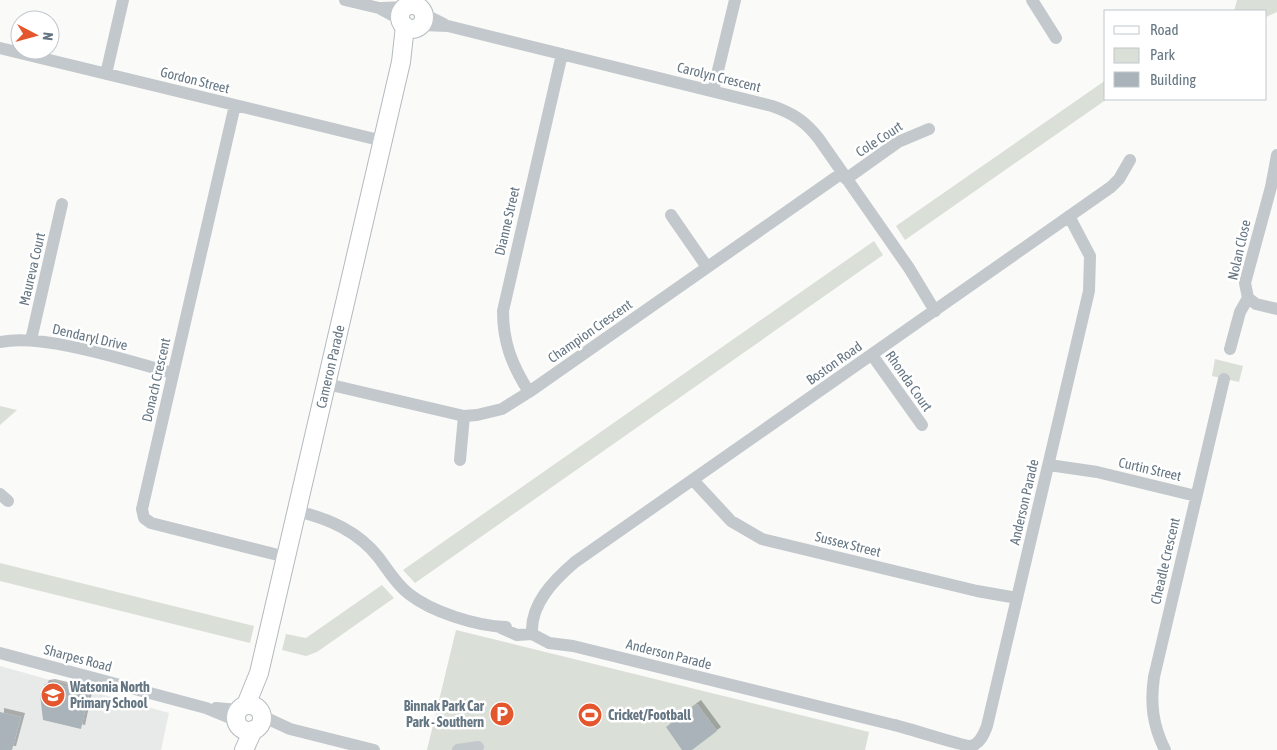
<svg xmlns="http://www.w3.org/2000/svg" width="1277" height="750" font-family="'Asap Condensed',sans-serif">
	<defs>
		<filter id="shadow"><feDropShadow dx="4" dy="-4" stdDeviation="0" flood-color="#0004"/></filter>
	</defs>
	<rect width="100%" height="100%" fill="#fafaf8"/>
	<path fill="#e8e9e9" d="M0 666 169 713 161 750H0Z"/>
	<path fill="#dadfd7" d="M1237 0H1277V12L1266 17V11H1234Z
		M1106 80 1107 99 905 240 896 226Z
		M874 241 883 255 415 583 403 570Z
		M1215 359 1243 366 1239 382 1212 376Z
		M0 406 17 410 0 425Z
		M0 563 254 626 250 643 0 581Z
		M382 585 394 598 317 652 306 656 282 650 286 634 306 638Z
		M456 630 869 732 865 750H427Z"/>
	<path fill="#aab3b9" filter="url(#shadow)" d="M51 683 89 692 81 729 43 720 40 695 45 684Z
		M697 704 717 731 692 750H682L666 727Z
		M0 712 21 717 12 750H0Z"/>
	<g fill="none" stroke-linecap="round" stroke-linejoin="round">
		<defs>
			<g id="secondary">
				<circle cx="412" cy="17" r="12"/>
				<circle cx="249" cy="718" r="13"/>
				<path id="s1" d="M246 705 259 673 401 62 405 26"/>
				<path d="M244 750 253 730"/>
			</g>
		</defs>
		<use href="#secondary" stroke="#b3babf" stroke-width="20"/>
		<path stroke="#c3c8cc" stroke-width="12" d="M345 0 379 8 401 20
			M1032 0 1056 38
			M382 8 406 7
			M424 14 444 24
			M421 25 448 26 772 106C793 113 806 122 819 139L909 268 935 311
			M0 48 383 141
			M106 74 123 0
			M713 91 735 0
			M235 105 142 509 144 518 151 523 286 557
			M846 179 898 142 929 129
			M671 215 707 267
			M1248 298 1245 283 1271 187 1277 155
			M1248 298 1256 304 1277 309
			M31 340 62 204
			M0 342C44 333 128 361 173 373
			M1230 349 1240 312 1248 298
			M872 355 922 425
			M327 384 464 416 477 415 502 409 529 392 842 173
			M529 392C512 365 503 343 503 311L562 54
			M460 460 464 416
			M1049 465 1097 472 1196 496
			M693 480 731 521 762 539 977 591 1017 598
			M0 494 8 501
			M297 511C329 519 358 531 379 558 388 570 396 584 409 594 432 612 476 626 506 627
			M499 627 517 635 532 634 549 643 573 646C680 672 787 698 894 725 905 727 965 747 971 746 980 744 984 734 987 726L1089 291 1090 256 1069 216
			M532 634C530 604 554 580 575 562L1111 187 1119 179 1130 160
			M0 653 206 708 235 720
			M216 708 238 710
			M262 716 290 729 374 750
			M458 750 478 747
			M1165 750C1153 726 1150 704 1154 677L1224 379"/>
		<use href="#secondary" stroke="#fff" stroke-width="18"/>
	</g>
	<defs>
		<symbol id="school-disc" viewBox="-11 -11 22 22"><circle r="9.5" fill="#e4572e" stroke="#fff"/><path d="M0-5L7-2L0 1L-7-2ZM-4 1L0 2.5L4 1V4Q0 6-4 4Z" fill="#fff"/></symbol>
		<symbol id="parking-disc" viewBox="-11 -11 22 22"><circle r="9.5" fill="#e4572e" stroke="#fff"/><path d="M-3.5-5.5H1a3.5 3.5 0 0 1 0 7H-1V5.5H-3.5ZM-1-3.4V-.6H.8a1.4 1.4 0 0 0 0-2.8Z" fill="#fff"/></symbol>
		<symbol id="stadium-disc" viewBox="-11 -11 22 22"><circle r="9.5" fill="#e4572e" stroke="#fff"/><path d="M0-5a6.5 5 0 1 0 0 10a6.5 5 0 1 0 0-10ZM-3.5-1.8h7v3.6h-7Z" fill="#fff"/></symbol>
	</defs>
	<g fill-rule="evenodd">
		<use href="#school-disc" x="39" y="681" width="28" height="28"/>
		<use href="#parking-disc" x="488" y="700" width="28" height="28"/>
		<use href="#stadium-disc" x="576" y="701" width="28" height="28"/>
	</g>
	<g text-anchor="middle" stroke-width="5" stroke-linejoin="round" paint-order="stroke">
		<g font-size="14" fill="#657683" stroke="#fff">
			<text transform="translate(719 77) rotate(14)" y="5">Carolyn Crescent</text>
			<text transform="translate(195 80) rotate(14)" y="5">Gordon Street</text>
			<text transform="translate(879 139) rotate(-33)" y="5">Cole Court</text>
			<text transform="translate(507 221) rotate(-77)" y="5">Dianne Street</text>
			<text transform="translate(1239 250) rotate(-77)" y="5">Nolan Close</text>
			<text transform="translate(32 269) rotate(-77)" y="5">Maureva Court</text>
			<text transform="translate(590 331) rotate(-35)" y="5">Champion Crescent</text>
			<text transform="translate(90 337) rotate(13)" y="5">Dendaryl Drive</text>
			<text transform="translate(834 363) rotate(-35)" y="5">Boston Road</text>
			<text dy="5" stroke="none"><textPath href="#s1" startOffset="349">Cameron Parade</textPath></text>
			<text transform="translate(156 380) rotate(-77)" y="5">Donach Crescent</text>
			<text transform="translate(909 381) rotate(55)" y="5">Rhonda Court</text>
			<text transform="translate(1150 469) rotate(13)" y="5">Curtin Street</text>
			<text transform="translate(1024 502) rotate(-77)" y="5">Anderson Parade</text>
			<text transform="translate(848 544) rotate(14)" y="5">Sussex Street</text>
			<text transform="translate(1165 561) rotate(-77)" y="5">Cheadle Crescent</text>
			<text transform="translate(669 654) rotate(14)" y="5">Anderson Parade</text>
			<text transform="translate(78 658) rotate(15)" y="5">Sharpes Road</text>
		</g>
		<g font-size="14" font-weight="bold" fill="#657683" stroke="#fff" text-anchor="start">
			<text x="70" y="692">Watsonia North<tspan x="70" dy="16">Primary School</tspan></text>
			<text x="484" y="711" text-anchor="end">Binnak Park Car<tspan x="484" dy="16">Park - Southern</tspan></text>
			<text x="608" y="720">Cricket/Football</text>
		</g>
	</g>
	<rect x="1104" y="10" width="162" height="90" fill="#ffffff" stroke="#c1c8cd"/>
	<rect x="1114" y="26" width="25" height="8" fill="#ffffff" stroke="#c1c8cd"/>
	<text x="1150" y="35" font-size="15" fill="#657683">Road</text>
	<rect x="1114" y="48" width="25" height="15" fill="#dadfd7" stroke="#c1c8cd"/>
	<text x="1150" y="60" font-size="15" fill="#657683">Park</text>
	<rect x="1114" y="72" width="25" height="15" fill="#aab3b9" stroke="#c1c8cd"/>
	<text x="1150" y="85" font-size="15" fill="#657683">Building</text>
	<g transform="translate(35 35) rotate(96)"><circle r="24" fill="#ffffff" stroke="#c1c8cd"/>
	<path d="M0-4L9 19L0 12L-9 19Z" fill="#e4572e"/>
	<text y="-8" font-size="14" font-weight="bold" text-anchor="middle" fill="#657683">N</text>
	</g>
</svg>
